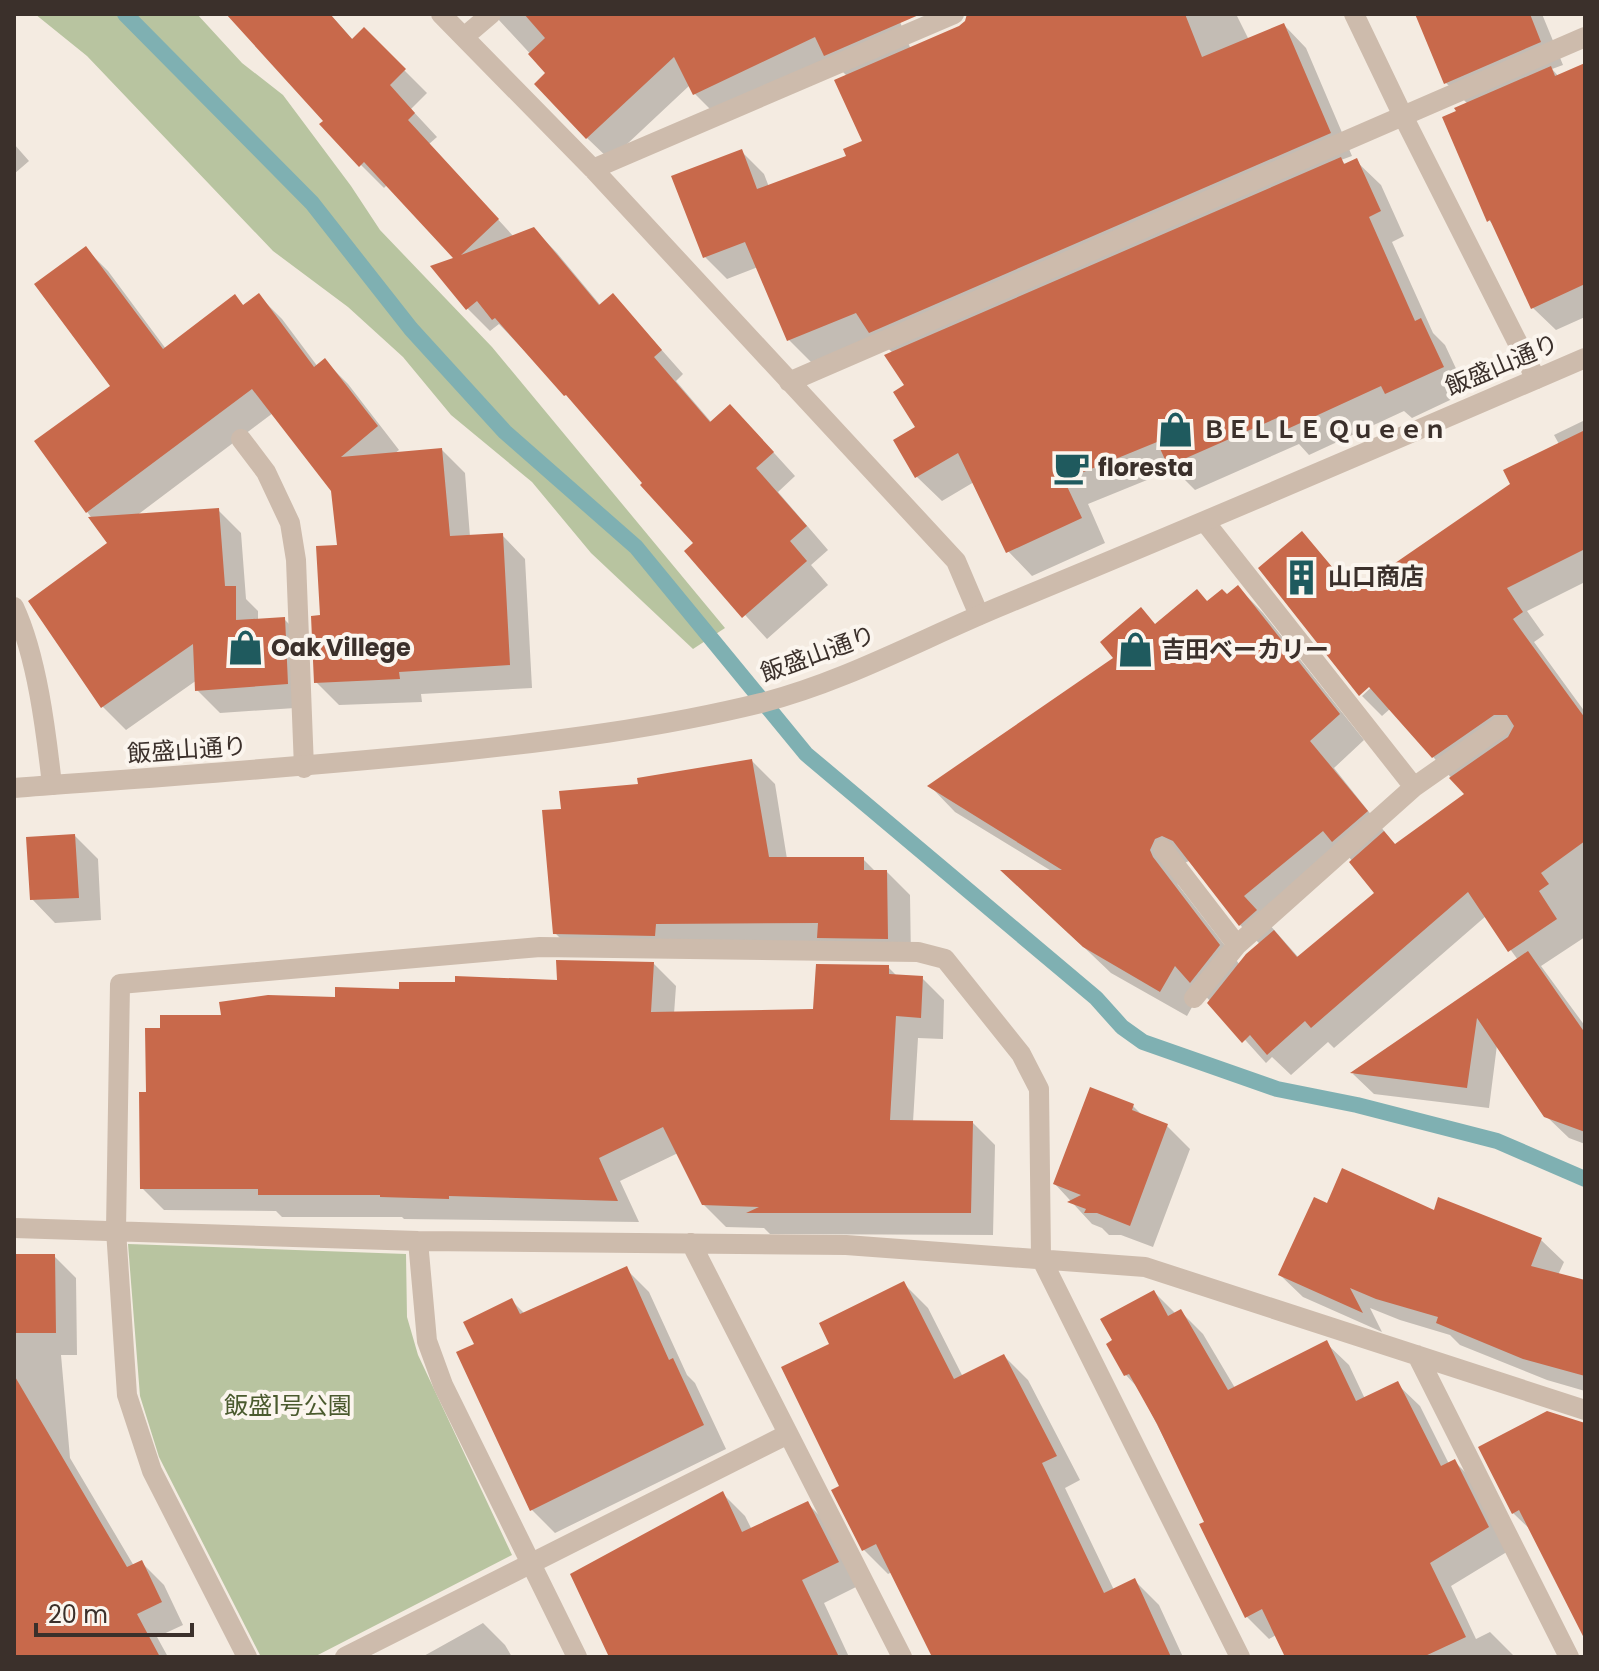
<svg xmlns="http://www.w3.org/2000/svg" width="1599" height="1671" font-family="Poppins,'Noto Sans JP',sans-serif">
	<rect width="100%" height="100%" fill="#f4ebe1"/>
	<path fill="#b8c4a0" d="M35 14H197L242 63 283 95 351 186 380 230 492 347 725 628 693 649 591 553 532 482 451 415 403 357 348 307 273 251 87 56Z
		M128 1244 406 1254 407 1317 418 1355 512 1555 314 1657H261L159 1457 140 1396Z"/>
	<path fill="#0003" fill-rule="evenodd" d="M227 14H330L353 40 364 30 427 93 411 109 437 137 429 144 514 237 534 229 557 253 601 306 613 295 683 374 676 381 712 423 753 430 795 476 778 492 828 550 811 565 828 585 767 639 687 551 695 544 587 416 499 324 490 331 467 308 456 259 388 184 384 188 361 165 326 121Z
		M479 14H897L911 50 1020 14H1236L1249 40 1284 25 1306 48 1352 156 1341 160 1346 165 1356 161 1381 185 1404 236 1392 242 1433 333 1445 345 1467 392 1412 418 1404 411 1309 455 1299 444 1195 490 1174 469 1088 504 1105 543 1032 576 1008 551 974 482 942 501 917 477 918 428 906 386 893 353 875 336 812 363 789 340 758 267 727 279 705 257 741 151 764 174 769 187 849 157 864 142 847 76 832 61 717 116 694 93 690 85 610 160 587 138 548 73 498 19Z
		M1417 14H1542L1563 65 1552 69 1559 77 1585 65V317L1556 330 1533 308 1495 227 1489 220 1468 104 1446 83Z
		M14 144 29 161 14 174Z
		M85 248 108 271 166 349 235 297 244 306 259 296 282 319 318 367 325 361 348 384 399 450 394 454 442 450 465 473 470 537 502 535 525 559 532 688 421 694 422 702 339 705 316 682 322 617 339 547 333 490 273 413 136 516 218 510 241 533 246 599 258 611V621L284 619 307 642 310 707 220 713 197 690V680L126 730 103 707 110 543 36 442 113 386Z
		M1585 420V582L1527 611 1544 635 1534 642 1585 712V937L1541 966 1585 1026V1144L1569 1138 1546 1116 1497 1045 1489 1108 1374 1094 1353 1074 1518 960 1486 916 1334 1048 1328 1042 1291 1075 1272 1057 1266 1063 1201 991 1187 1016 1111 973 1029 895 1053 872 955 812 930 786 1116 659 1156 626 1227 596 1238 587 1263 613 1364 740 1334 768 1396 846 1466 795 1391 708 1382 716 1362 696 1378 681 1302 533 1355 593 1513 485 1559 444 1554 435ZM1349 857 1377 893 1299 958 1268 923ZM1189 861 1240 925 1260 944 1240 965 1178 885 1175 877 1180 865Z
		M752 761 775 784 787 859H863L876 872H887L910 895 911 961 578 956 555 933 563 810 640 786Z
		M75 836 98 859 101 920 55 923 32 899Z
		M653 963 676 986 674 1014 815 1011 888 967 897 976 922 978 944 1000 943 1039 918 1038 913 1122 973 1123 995 1145 993 1235 770 1234 764 1228 726 1227 703 1204 678 1153 620 1181 639 1222 404 1219 402 1217H282L276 1211 164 1210 142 1188 148 1094 223 1017 401 991 560 982Z
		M1133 1106 1145 1118 1167 1126 1190 1149 1153 1247 1121 1235H1109L1102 1228 1092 1224 1055 1184Z
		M1439 1199 1541 1240 1564 1262 1558 1275 1585 1282V1391L1547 1380 1460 1345 1450 1335 1400 1320 1370 1308 1382 1332 1303 1297 1280 1275 1328 1205 1436 1213Z
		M14 1256H54L76 1278 77 1355H61L70 1458 134 1566 141 1562 164 1585 183 1625 157 1637 168 1657H14Z
		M626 1269 649 1292 687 1375 695 1383 726 1449 555 1533 532 1510 459 1353 476 1345 512 1301 525 1314Z
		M904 1284 928 1308 963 1377 1004 1356 1028 1380 1080 1480 1065 1488 1114 1590 1135 1581 1159 1605 1183 1657H939L892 1572 888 1574 864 1550 842 1487 832 1345Z
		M1154 1292 1176 1314 1181 1312 1203 1334 1235 1388 1326 1343 1349 1365 1365 1399 1397 1384 1420 1406 1449 1464 1454 1461 1477 1484 1510 1550 1451 1586 1476 1639 1490 1632 1515 1657H1287L1276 1635 1269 1639 1246 1616 1207 1523 1139 1389 1125 1374Z
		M1585 1432V1629L1534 1533 1513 1513Z
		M722 1493 745 1516 752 1530 807 1503 830 1526 860 1585 824 1603 849 1657H612Z
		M483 1623 505 1645 512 1657H422Z"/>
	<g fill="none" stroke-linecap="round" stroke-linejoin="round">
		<path stroke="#7fb0b2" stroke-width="16" d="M125 14 312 203 411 329 505 432 636 547 806 754 1096 998 1122 1027 1143 1042 1277 1089 1357 1105 1497 1141 1585 1179"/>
	</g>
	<path fill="#c8694b" d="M226 14H330L352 39 364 27 406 69 390 85 415 113 408 120 499 219 461 255 534 227 599 305 613 293 662 350 654 357 710 422 730 404 774 452 756 468 807 526 790 541 807 561 742 618 684 551 693 543 640 485 642 483 566 395 564 396 495 318 492 320 477 301 466 310 430 266 453 258 364 162 359 167 319 124 323 121Z
		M524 14H921L824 56 815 37 693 95 674 57 586 139 534 84 545 73 528 54 545 38Z
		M967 14H1185L1202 57 1284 23 1331 133 869 333 856 313 787 341 745 242 703 258 671 176 742 149 757 189 846 156 843 149 862 141 834 80 959 26 965 21Z
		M1415 14H1530L1541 42 1444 84Z
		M1585 63V284L1531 309 1490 220 1487 222 1442 117 1456 111 1454 108 1551 66 1555 76Z
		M1341 157 1344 164 1357 158 1381 211 1369 217 1415 321 1421 318 1444 367 1385 394 1381 386 1283 431 1277 418 1168 466 1157 442 1064 480 1082 518 1006 553 958 453 915 478 893 440 915 427 893 392 904 385 884 355Z
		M86 246 163 349 235 294 243 305 259 293 314 367 325 358 378 426 341 457 442 448 450 536 503 533 510 665 399 672 400 679 314 683 311 616 320 615 316 546 337 545 331 491 252 389 86 513 34 441 110 386 34 284Z
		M1585 430V549L1507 588 1523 612 1513 619 1585 718V841L1541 873 1549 884 1539 891 1557 919 1508 952 1468 892 1311 1028 1305 1021 1267 1055 1250 1035 1242 1043 1207 1003 1246 954 1274 930 1297 957 1374 893 1349 862 1384 831 1395 844 1464 794 1449 778 1508 737 1514 726 1507 715H1494L1432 758 1369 687 1359 696 1258 568 1302 531 1353 592 1510 484 1503 470Z
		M219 508 225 586H236V620L285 617 288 684 195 691 193 644 101 708 28 601 107 543 88 517Z
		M1238 585 1340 714 1310 741 1368 811 1332 842 1323 831 1244 896 1257 910 1239 926 1173 841 1162 836 1155 839 1150 850 1153 857 1220 945 1190 983 1175 966 1160 992 1083 947 1000 870H1062L927 786 1113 658 1100 642 1141 607 1155 624 1197 589 1207 601 1222 589 1227 594Z
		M752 759 769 857H864V870H887L888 939 817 938 818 923 656 924 655 936 553 934 542 810 561 809 559 791 638 784 637 778Z
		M75 834 79 898 30 900 26 837Z
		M1528 951 1585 1033V1132L1544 1117 1477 1018 1467 1088 1350 1073Z
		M556 960 654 962 651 1012 813 1009 816 964 889 965V974L923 976 921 1018 896 1016 890 1120 973 1121 971 1213H746L759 1207 702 1205 663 1127 599 1158 618 1201 449 1196V1199L380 1197V1195H258V1189H140L139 1092H146L145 1028H160V1015H221L219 1002 268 995 335 997V987L399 989V982H455V976L557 980Z
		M1090 1087 1134 1104 1132 1110 1168 1124 1130 1226 1097 1213H1084L1086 1209 1067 1202 1081 1195 1053 1184Z
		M1342 1168 1434 1210 1438 1197 1542 1238 1531 1266 1585 1280V1376L1523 1359 1436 1323 1438 1317 1376 1299 1350 1288 1363 1313 1278 1275 1314 1197 1327 1203Z
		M14 1254H55L56 1333H14Z
		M627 1266 669 1360 673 1358 704 1425 530 1511 456 1352 474 1344 463 1322 512 1298 520 1314Z
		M904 1281 954 1379 1004 1354 1057 1456 1042 1463 1104 1593 1135 1578 1171 1657H932L876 1544 862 1551 831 1490 839 1486 781 1367 829 1344 819 1323Z
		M1154 1290 1168 1316 1181 1309 1228 1390 1327 1340 1356 1401 1398 1381 1441 1466 1455 1459 1489 1527 1430 1563 1466 1637 1423 1657H1285L1262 1609 1245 1618 1199 1524 1204 1522 1157 1424 1129 1374 1124 1376 1106 1344 1112 1340 1100 1319Z
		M14 1375 127 1567 142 1560 162 1602 137 1614 160 1657H14Z
		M1547 1411 1585 1423V1640L1519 1510 1512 1514 1478 1447Z
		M723 1491 742 1532 808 1501 839 1562 802 1580 839 1657H609L570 1574Z"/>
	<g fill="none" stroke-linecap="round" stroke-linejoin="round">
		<path stroke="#cdbbac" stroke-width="20" d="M441 14 593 169 956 561 979 615
			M1354 14 1402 114 1536 379
			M464 37 491 14
			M593 169 954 14
			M789 382 1585 37
			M241 439 266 472 290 523 296 560 304 768
			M1205 522 1414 787
			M14 607C37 656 46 731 52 785
			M1163 849 1237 945
			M1194 998 1237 945 1414 787 1501 726
			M14 1228 418 1241 846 1245 1145 1267 1585 1410
			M418 1241 427 1341 443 1385 577 1657
			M691 1243 902 1657
			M1417 1355 1569 1657
			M247 1657 152 1471 127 1395 116 1230 120 984 540 947 918 952 945 959 1021 1054 1039 1089 1041 1258 1240 1657
			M345 1657 788 1434"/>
		<path stroke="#cdbbac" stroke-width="20" d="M14 788C160 777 305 767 451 752 556 741 659 728 761 703 847 681 925 637 1006 604 1200 524 1393 441 1585 358"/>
	</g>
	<defs>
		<symbol id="shop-bare" viewBox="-9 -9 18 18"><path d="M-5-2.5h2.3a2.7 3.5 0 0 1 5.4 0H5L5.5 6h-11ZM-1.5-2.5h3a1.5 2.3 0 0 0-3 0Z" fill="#1f5a5e" stroke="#fbf5ee" stroke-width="2.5" paint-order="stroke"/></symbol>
		<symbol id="cafe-bare" viewBox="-9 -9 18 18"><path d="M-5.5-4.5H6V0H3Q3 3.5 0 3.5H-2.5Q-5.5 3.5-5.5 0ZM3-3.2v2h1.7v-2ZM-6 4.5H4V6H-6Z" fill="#1f5a5e" stroke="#fbf5ee" stroke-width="2.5" paint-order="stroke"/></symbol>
		<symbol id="building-bare" viewBox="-9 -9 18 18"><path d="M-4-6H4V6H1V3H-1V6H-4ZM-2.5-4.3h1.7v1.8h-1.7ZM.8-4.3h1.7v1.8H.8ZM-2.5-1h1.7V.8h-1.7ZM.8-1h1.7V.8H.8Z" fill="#1f5a5e" stroke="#fbf5ee" stroke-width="2.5" paint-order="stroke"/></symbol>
	</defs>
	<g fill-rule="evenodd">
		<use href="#shop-bare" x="1150" y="404" width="51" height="51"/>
		<use href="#cafe-bare" x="1046" y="442" width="51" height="51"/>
		<use href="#building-bare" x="1276" y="552" width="51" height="51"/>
		<use href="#shop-bare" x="220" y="622" width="51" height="51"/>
		<use href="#shop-bare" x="1110" y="624" width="51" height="51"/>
	</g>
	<g text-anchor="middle" stroke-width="8" stroke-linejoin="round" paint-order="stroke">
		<g font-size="24" fill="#3b302b" stroke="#fbf5ee">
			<text transform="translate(1502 365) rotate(-23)" y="8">飯盛山通り</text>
			<text transform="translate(818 654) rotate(-20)" y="8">飯盛山通り</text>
			<text transform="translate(187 750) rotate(-4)" y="8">飯盛山通り</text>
		</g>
		<g font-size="24" font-weight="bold" fill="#3b302b" stroke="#fbf5ee" text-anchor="start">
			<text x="1202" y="438">ＢＥＬＬＥ Ｑｕｅｅｎ</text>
			<text x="1098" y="476">floresta</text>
			<text x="1328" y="585">山口商店</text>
			<text x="271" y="656">Oak Villege</text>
			<text x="1161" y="658">吉田ベーカリー</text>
		</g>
		<g font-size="24" fill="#4a5a2e" stroke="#fbf5ee">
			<text x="288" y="1414">飯盛1号公園</text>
		</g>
	</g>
	<rect width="1599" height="1671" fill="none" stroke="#3b302b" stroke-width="32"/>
	<path d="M36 1623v12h156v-12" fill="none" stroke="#3b302b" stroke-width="4"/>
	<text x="48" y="1623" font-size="24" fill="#3b302b" stroke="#fbf5ee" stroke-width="6" paint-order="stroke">20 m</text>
</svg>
